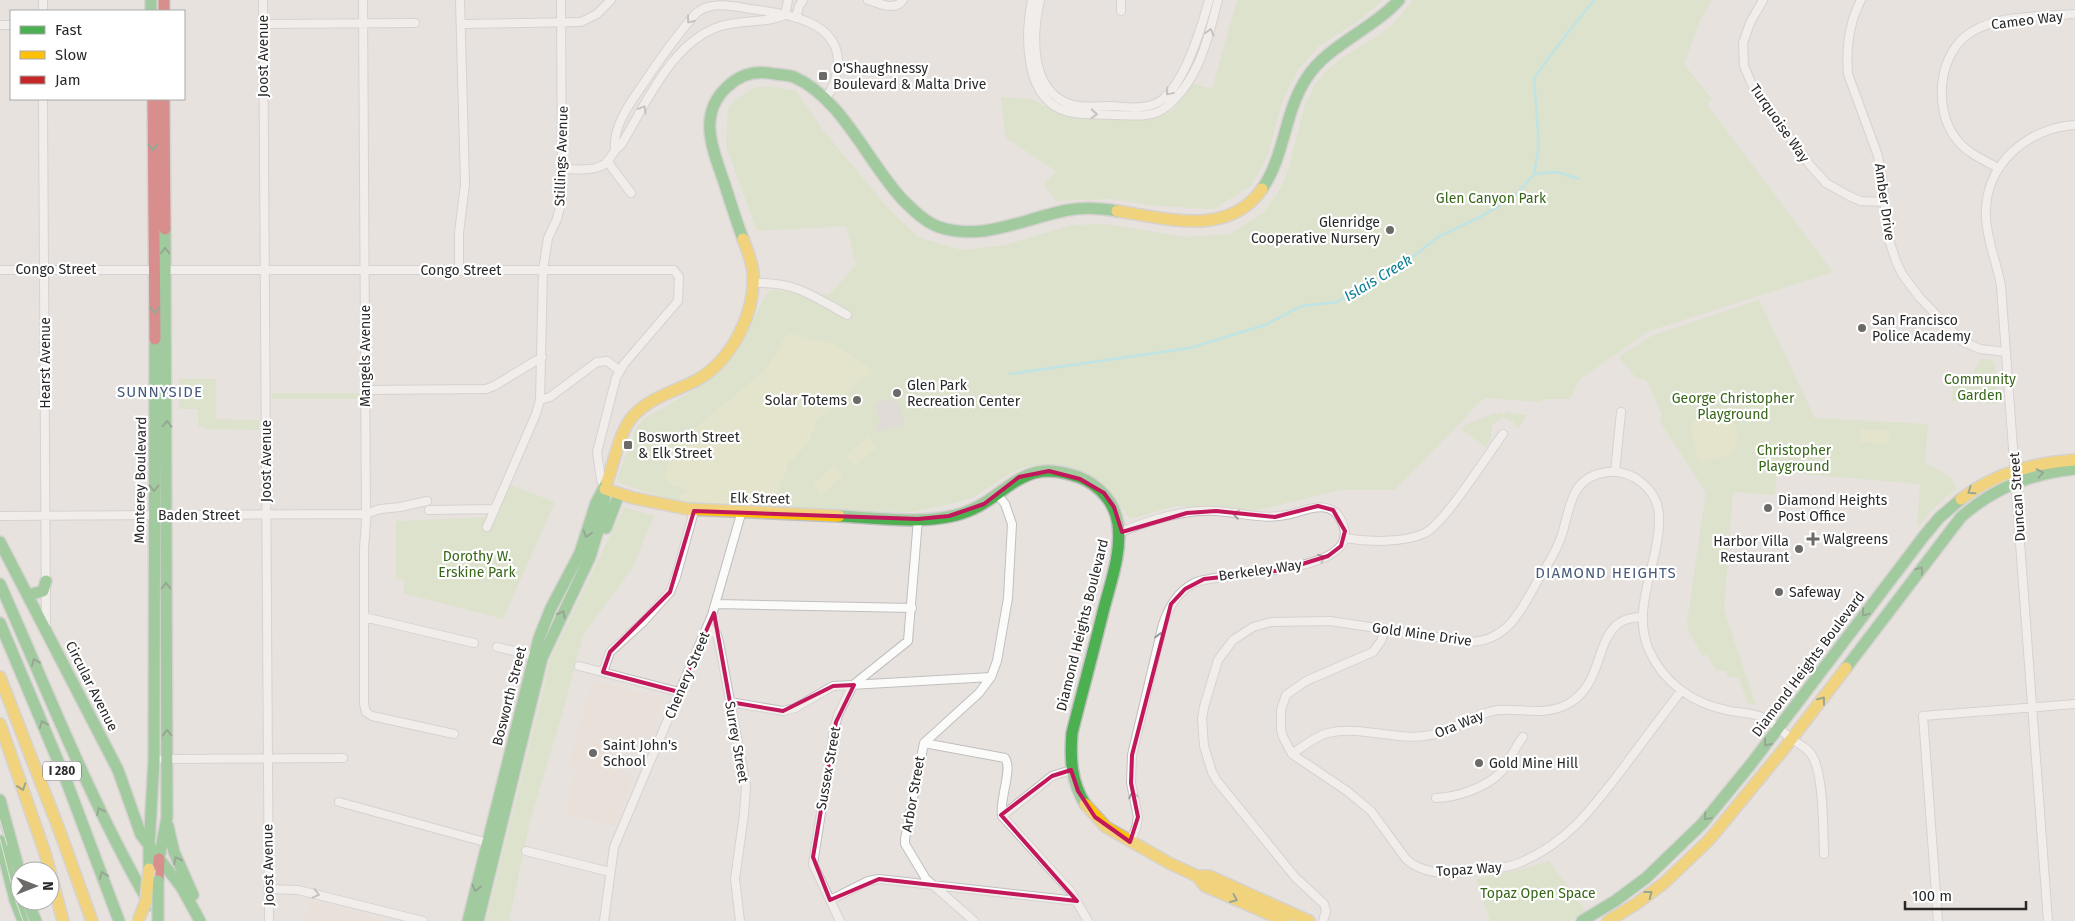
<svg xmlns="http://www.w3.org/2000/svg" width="2075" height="921" font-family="'Fira Sans',sans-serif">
	<rect width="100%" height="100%" fill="#e7e2de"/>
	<path fill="#ebded2" d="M591 680 663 699 648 754 618 747 610 767 614 771 632 779 615 826 565 814 574 770 568 768Z
		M309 901 387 921H305Z"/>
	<path fill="#d0e3b6" d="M1237 0H1383L1360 20 1319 46 1297 71 1282 102 1268 155 1251 186 1214 209 1157 206 1111 199 1056 201 1043 184 1056 171 1006 138 1001 97 1033 99 1058 114 1101 119 1150 120 1173 110 1192 83 1212 89Z
		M1413 0H1712L1700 21 1684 64 1712 99 1707 105 1833 272 1649 331 1580 379 1570 399H1544L1541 402 1484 398 1395 490H1340L1258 510 1176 506 1130 519 1109 493 1055 467 1043 465 1025 467 1011 473 974 497 955 503 911 512 720 507C681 503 655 496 620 483L617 479 636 428 645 418 696 389 736 354 764 298 770 290 829 295 856 265 846 226 757 231 726 146 728 108C753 82 763 84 796 91L823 130 887 207 918 237 961 250 1005 245 1071 225 1106 224 1185 237 1230 234 1264 212 1279 191 1289 168 1304 107 1315 85 1325 72 1342 58 1377 36 1393 24Z
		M1759 300 1815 418 1928 424 1925 462 1950 477 1957 488 1934 508 1917 528 1920 484 1777 472 1775 495 1733 492 1724 610 1756 705 1747 702 1739 678 1728 677 1726 671 1716 670 1706 654 1703 656 1689 632 1687 623 1706 492 1660 422 1662 414 1646 380 1636 378 1619 357 1653 335Z
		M1981 359 1991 360 1995 364 1998 404 1952 401 1953 379C1967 378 1976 372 1981 359Z
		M179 379H216V419L259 420V430L206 429 205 427 198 426V409H179Z
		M272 393H363L362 399H272Z
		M1505 412 1527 415 1518 429 1513 421 1504 418Z
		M1495 413H1503V417L1492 425 1490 441 1486 447 1462 430 1465 425Z
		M508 484 555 502 503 619 403 593 405 580 396 579V521L493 517Z
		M624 507 654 516 633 567 583 635 564 708 530 821 509 921H486L551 657Z
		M1549 861 1587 913 1569 921H1490L1476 879 1519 870Z"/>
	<path fill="#dde7b4" d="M788 333 833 344 874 371 848 390 832 408 818 419 808 443 789 463 776 496 778 502 771 508 720 507 681 501 679 494 690 491 667 483 664 474 675 445 765 370Z
		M1713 412C1738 416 1740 430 1735 452L1704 463 1698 460C1692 438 1680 414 1713 412Z
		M1861 429 1890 431 1889 444 1860 442Z
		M868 437 877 447 855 466 846 456Z
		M834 466 843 476 821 495 812 484Z"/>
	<path fill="#d8d2ce" d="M893 399 894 403 899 402 904 425 878 431 876 429 880 420 875 405 877 402Z"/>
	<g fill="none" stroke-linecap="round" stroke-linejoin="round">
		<path stroke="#90e4eb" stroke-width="2.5" d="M1534 174 1557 172 1579 179
			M1010 374 1190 348 1265 325 1302 306 1337 302 1362 286 1409 260 1438 237 1480 217 1514 197 1534 174 1539 146 1534 78 1569 31 1594 0"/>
		<defs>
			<path id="street" d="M43 0V11
				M263 0 269 921
				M363 0 366 521 364 549V704L366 712 372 716 454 734
				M868 0C879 3 895 12 903 0
				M1032 0C1025 35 1023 101 1069 112 1083 115 1100 114 1115 115 1131 115 1152 119 1166 107 1199 80 1208 39 1218 0
				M1040 0C1032 35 1029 93 1073 105 1085 108 1099 106 1111 106 1129 107 1148 111 1163 99 1186 80 1201 29 1209 0
				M1763 0 1750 23 1743 43 1744 66 1753 87 1809 164 1826 183 1849 196 1861 201 1885 202
				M1861 0C1849 23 1846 49 1848 74L1878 156 1883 183 1887 234 1896 261 1902 274 1920 298 1962 341 1980 349 2006 352
				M1121 11V0
				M785 15 788 0
				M796 18 799 6 803 0
				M263 24 415 23
				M461 24 581 22 597 14 611 0
				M0 25H11
				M43 99 46 627
				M615 148C613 124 633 99 646 80 658 61 672 43 686 25 690 21 694 14 699 11 716 0 740 8 758 10 789 14 836 22 838 60 838 75 834 88 825 99
				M607 161 631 193
				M1998 168C1984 160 1967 153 1957 140 1932 109 1938 51 1973 31 2002 14 2042 17 2075 14
				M563 169C576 169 595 172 606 163 612 157 614 149 621 145 646 104 672 41 721 26 743 19 764 24 785 15
				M0 270H674L679 277 678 301 624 364 616 378 597 452 601 480 605 489
				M459 271V233L465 184 460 0
				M754 283C797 282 811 295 847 315
				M366 390 486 389 494 386 542 357
				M540 400 543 270 548 238 557 219 562 199 561 0
				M1615 472 1621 412
				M429 510 495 509
				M0 516 366 514 380 509 400 507 427 501
				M487 527 536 414 540 400 550 397 597 362 607 361 619 370
				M1121 532C1150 520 1183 509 1216 511 1247 513 1267 522 1298 512 1314 507 1332 502 1341 520 1371 577 1219 570 1194 583 1177 592 1169 607 1163 624L1132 755 1131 783 1138 817 1136 828 1130 842
				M1345 538C1367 542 1404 543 1425 533 1444 524 1488 454 1503 434
				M717 604 912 608
				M364 617 474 643
				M708 627 717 635 719 642 746 786 744 814 735 879 740 921
				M1385 630 1381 641 1373 652 1306 681 1286 695 1281 710V730L1283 737 1292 754 1347 791 1371 811 1406 859C1424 875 1448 875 1471 871 1486 869 1505 869 1519 863 1568 843 1593 807 1624 767 1643 741 1662 716 1681 691
				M497 647 534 656
				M579 666 679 692
				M603 672 610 652 643 622 670 592 676 577 694 511
				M730 702 783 711 795 708 833 686 991 677
				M924 743 1005 758C1013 769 999 800 1002 816
				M1292 754C1303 747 1315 736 1328 733 1362 725 1398 742 1431 735 1455 731 1474 713 1498 710 1522 708 1543 716 1566 705 1603 686 1594 643 1618 624 1625 618 1635 617 1643 617
				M163 759 343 758
				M1436 798C1458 797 1486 788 1502 771 1510 761 1514 748 1523 737
				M339 802 492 844
				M1002 816 1071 892 1088 921
				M1002 816 1052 776 1071 770
				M526 851 610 872
				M268 889 298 890 423 921
				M830 900 868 881 879 879 1077 901
				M604 921 614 847 712 615 741 514
				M840 921 813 864 834 730 838 715 853 685 908 641 918 519
				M974 921 926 879 905 844V839L924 743 979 693 991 677 997 661 1008 598 1012 524 1005 504 997 494
				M1323 921 1326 911 1324 904 1295 877 1217 781 1212 772 1204 746 1202 719 1204 707 1218 660 1233 640 1253 627 1271 622 1330 621 1470 642C1508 641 1522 609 1538 580 1546 567 1555 554 1560 540 1571 512 1567 477 1608 472 1634 470 1658 490 1659 516 1661 560 1630 607 1649 650 1663 682 1692 703 1726 710 1737 713 1749 712 1759 716 1772 721 1783 732 1793 740 1799 744 1807 748 1811 754 1824 771 1823 831 1824 854
				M1938 921 1923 716 2075 704
				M2048 921 2001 286C1997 263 1987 241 1986 218 1983 166 2026 128 2075 125"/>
			<path id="fast" d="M151 0V11
				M1262 189C1285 156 1284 113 1306 79 1326 46 1372 30 1399 0
				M743 239C736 220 730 201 724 182 713 150 697 115 727 87 740 74 757 70 775 74 781 75 788 75 794 77 842 98 868 163 903 200 913 210 925 222 939 227 983 242 1025 218 1068 210 1084 207 1100 208 1117 211
				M839 516C879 518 935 527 973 509 996 499 1013 477 1038 472 1052 469 1066 473 1079 477 1099 485 1115 502 1118 524 1122 553 1110 584 1103 612 1093 653 1082 693 1072 733 1070 758 1071 782 1085 804
				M606 528 619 494
				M0 542 118 770 141 835 182 888 200 921
				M0 584C48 692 91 803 150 905
				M28 595 43 591 46 581
				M0 623 66 780 119 921
				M1846 668 1961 517C1995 487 2031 474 2075 469
				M0 800 20 874
				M168 826 174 852 193 895
				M0 841 15 900 23 921
				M149 847 154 759 155 339
				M149 847V869
				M159 859 167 817 165 229
				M27 901 36 921
				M468 921 539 638 551 608 580 553 596 503 607 482
				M478 921 542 658 590 557 603 514 605 490
				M1582 921 1615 901 1646 878 1702 824 1751 764 1924 536 1939 518 1961 499"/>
			<path id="slow" d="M1117 211C1166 218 1228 238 1262 189
				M607 482C614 463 620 429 634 415 651 397 676 391 697 380 732 360 756 313 753 272 752 261 747 250 743 239
				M605 489 633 498 688 509 839 516
				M1961 499C1995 473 2033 463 2075 460
				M0 677 60 832 92 921
				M0 724 45 853 63 921
				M1085 804 1106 827 1169 863 1197 876H1209L1309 921
				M1197 876 1205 886 1285 921
				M1608 921 1636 904 1664 883 1709 840 1783 750 1846 668"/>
			<path id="jam" d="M164 0V11
				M153 99 155 339
				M164 99 165 229
				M158 881 159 859"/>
		</defs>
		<use href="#street" stroke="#c0bfc0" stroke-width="10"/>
		<use href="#fast" stroke="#c0bfc0" stroke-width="14"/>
		<use href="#slow" stroke="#c0bfc0" stroke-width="14"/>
		<use href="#jam" stroke="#c0bfc0" stroke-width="14"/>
		<use href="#street" stroke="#fbfbfa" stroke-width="8"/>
		<use href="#fast" stroke="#4caf50" stroke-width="11"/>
		<use href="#slow" stroke="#ffc107" stroke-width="11"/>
		<use href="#jam" stroke="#c62828" stroke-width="11"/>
		<path stroke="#ddddde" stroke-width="1" d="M0 820 7 845
			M0 839 15 899 23 921"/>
		<defs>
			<path id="fast-bridge" d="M158 881V921"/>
			<path id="slow-bridge" d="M138 921 146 901 149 869"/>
		</defs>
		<use href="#fast-bridge" stroke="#bfbebc" stroke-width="14" stroke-linecap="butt"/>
		<use href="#slow-bridge" stroke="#bfbebc" stroke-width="14" stroke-linecap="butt"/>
		<use href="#fast-bridge" stroke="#4caf50" stroke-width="11"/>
		<use href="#slow-bridge" stroke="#ffc107" stroke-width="11"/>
	</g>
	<defs><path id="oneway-chevron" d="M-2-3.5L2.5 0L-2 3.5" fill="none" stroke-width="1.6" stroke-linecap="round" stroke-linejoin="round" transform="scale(1.25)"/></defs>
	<g stroke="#9c9c9c">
		<use href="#oneway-chevron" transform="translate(690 20) rotate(128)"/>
		<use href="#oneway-chevron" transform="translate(1210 32) rotate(-75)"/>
		<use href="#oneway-chevron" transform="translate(1169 92) rotate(130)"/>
		<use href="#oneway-chevron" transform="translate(643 109) rotate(-59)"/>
		<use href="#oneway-chevron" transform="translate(1094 114) rotate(3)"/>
		<use href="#oneway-chevron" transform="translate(1236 514) rotate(-171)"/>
		<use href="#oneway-chevron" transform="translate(1322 558) rotate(-22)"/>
		<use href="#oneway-chevron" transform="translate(1160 636) rotate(-76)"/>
		<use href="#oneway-chevron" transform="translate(1133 795) rotate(-101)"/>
		<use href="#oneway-chevron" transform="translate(316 894) rotate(14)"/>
	</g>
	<g stroke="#375f39">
		<use href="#oneway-chevron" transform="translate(153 147) rotate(89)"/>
		<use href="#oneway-chevron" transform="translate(165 251) rotate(-90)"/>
		<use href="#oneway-chevron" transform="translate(155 310) rotate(89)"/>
		<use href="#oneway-chevron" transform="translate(167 424) rotate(-89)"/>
		<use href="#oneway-chevron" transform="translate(2040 473) rotate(-12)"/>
		<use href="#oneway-chevron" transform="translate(154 488) rotate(91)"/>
		<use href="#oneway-chevron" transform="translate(1971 491) rotate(146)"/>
		<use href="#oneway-chevron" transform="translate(587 534) rotate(107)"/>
		<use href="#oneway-chevron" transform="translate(1920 570) rotate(-53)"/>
		<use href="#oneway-chevron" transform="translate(166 586) rotate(-90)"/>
		<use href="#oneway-chevron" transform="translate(1865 613) rotate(127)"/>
		<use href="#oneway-chevron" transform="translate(562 614) rotate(-62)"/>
		<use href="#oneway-chevron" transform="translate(35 662) rotate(-113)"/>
		<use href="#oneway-chevron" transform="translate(1822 700) rotate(-53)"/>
		<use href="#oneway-chevron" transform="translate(43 724) rotate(-112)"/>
		<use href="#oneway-chevron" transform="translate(167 733) rotate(-91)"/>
		<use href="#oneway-chevron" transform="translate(1767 743) rotate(128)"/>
		<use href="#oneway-chevron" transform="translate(22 787) rotate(71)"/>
		<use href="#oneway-chevron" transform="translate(100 811) rotate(-115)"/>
		<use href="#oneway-chevron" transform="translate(1707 817) rotate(131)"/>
		<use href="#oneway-chevron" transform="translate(177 860) rotate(-115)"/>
		<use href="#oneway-chevron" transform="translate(103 875) rotate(-110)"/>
		<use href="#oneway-chevron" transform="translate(476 888) rotate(104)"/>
		<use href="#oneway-chevron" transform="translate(1649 894) rotate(-37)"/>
		<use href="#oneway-chevron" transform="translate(1234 899) rotate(24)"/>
	</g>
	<path d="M0 0H2075V921H0ZM1049 471 1080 479 1104 493 1114 507 1122 532 1187 513 1216 511 1275 517 1318 506 1333 510 1345 531 1341 546 1328 556 1283 570 1204 579 1185 589 1171 604 1132 755 1131 783 1138 817 1130 842 1095 817 1078 791 1071 770 1052 776 1001 815 1077 901 879 879 830 900 813 857 836 722 854 685 833 686 783 711 730 702 714 613 679 692 603 672 610 652 670 592 694 511 918 519 949 516 984 504 1019 477Z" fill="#e7e2de" fill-opacity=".55" fill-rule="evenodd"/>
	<path fill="none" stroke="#c2185b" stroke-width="4" stroke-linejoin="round" d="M1049 471 1080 479 1104 493 1114 507 1122 532 1187 513 1216 511 1275 517 1318 506 1333 510 1345 531 1341 546 1328 556 1283 570 1204 579 1185 589 1171 604 1132 755 1131 783 1138 817 1130 842 1095 817 1078 791 1071 770 1052 776 1001 815 1077 901 879 879 830 900 813 857 836 722 854 685 833 686 783 711 730 702 714 613 679 692 603 672 610 652 670 592 694 511 918 519 949 516 984 504 1019 477Z"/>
	<g fill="#6c6a68" stroke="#fff" stroke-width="2">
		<rect x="818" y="71" width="10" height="10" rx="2.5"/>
		<circle cx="1390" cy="230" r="5"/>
		<circle cx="1862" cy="328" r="5"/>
		<circle cx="897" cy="393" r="5"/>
		<circle cx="857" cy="400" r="5"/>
		<rect x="623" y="440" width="10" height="10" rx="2.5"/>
		<circle cx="1768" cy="508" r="5"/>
		<path d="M1810.5 531.5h5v5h5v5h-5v5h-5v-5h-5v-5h5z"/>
		<circle cx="1799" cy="549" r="5"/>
		<circle cx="1779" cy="592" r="5"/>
		<circle cx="593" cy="753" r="5"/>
		<circle cx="1479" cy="763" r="5"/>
	</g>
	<g text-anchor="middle" stroke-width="4.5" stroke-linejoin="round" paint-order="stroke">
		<rect fill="#fff" stroke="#696969" stroke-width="1" x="43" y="761.5" width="38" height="19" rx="4"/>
		<g font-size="12" font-weight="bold" fill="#292929">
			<text x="62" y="775">I 280</text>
		</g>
		<g font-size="14" fill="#292929" stroke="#fff">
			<text transform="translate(2027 20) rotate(-7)" y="5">Cameo Way</text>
			<text transform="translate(263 56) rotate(-90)" y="5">Joost Avenue</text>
			<text transform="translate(1780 123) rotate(55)" y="5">Turquoise Way</text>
			<text transform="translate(561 156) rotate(-88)" y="5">Stillings Avenue</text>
			<text transform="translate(1885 202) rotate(82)" y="5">Amber Drive</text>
			<text x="56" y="274">Congo Street</text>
			<text x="461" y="275">Congo Street</text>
			<text transform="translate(365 356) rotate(-90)" y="5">Mangels Avenue</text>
			<text transform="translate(45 363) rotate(-90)" y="5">Hearst Avenue</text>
			<text transform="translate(266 461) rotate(-90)" y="5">Joost Avenue</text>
			<text transform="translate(140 480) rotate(-89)" y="5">Monterey Boulevard</text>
			<text transform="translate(2017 497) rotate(-94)" y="5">Duncan Street</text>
			<text transform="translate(760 498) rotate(1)" y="5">Elk Street</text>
			<text x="199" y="520">Baden Street</text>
			<text transform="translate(1260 570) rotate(-8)" y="5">Berkeley Way</text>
			<text transform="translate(1082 625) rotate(-76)" y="5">Diamond Heights Boulevard</text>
			<text transform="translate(1422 634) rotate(8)" y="5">Gold Mine Drive</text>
			<text transform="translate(1808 664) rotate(-53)" y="5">Diamond Heights Boulevard</text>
			<text transform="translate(687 675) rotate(-67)" y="5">Chenery Street</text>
			<text transform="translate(92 686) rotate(63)" y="5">Circular Avenue</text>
			<text transform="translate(509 696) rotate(-76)" y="5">Bosworth Street</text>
			<text transform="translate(1459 724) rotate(-22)" y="5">Ora Way</text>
			<text transform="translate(737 742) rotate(80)" y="5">Surrey Street</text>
			<text transform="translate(828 768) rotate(-80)" y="5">Sussex Street</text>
			<text transform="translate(913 794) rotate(-80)" y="5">Arbor Street</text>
			<text transform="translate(268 865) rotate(-91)" y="5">Joost Avenue</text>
			<text transform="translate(1469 869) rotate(-4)" y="5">Topaz Way</text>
		</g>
		<g font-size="14" fill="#292929" stroke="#fff" text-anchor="start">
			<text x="833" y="73">O'Shaughnessy<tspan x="833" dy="16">Boulevard &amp; Malta Drive</tspan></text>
			<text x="1380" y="227" text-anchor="end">Glenridge<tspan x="1380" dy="16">Cooperative Nursery</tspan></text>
			<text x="1872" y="325">San Francisco<tspan x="1872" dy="16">Police Academy</tspan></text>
			<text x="907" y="390">Glen Park<tspan x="907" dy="16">Recreation Center</tspan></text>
			<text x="847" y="405" text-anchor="end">Solar Totems</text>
			<text x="638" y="442">Bosworth Street<tspan x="638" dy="16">&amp; Elk Street</tspan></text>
			<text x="1778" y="505">Diamond Heights<tspan x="1778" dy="16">Post Office</tspan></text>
			<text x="1823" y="544">Walgreens</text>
			<text x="1789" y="546" text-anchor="end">Harbor Villa<tspan x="1789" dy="16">Restaurant</tspan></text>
			<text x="1789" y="597">Safeway</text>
			<text x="603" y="750">Saint John's<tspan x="603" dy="16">School</tspan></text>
			<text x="1489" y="768">Gold Mine Hill</text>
		</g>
		<g font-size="14" fill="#376618" stroke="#fff">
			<text x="1491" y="203">Glen Canyon Park</text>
			<text x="1980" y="384">Community<tspan x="1980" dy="16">Garden</tspan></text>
			<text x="1733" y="403">George Christopher<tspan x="1733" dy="16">Playground</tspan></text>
			<text x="1794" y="455">Christopher<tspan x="1794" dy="16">Playground</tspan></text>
			<text x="477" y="561">Dorothy W.<tspan x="477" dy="16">Erskine Park</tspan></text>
			<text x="1538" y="898">Topaz Open Space</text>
		</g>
		<g font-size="15" font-style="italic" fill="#0b7e93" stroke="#fff">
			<text transform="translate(1378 278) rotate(-31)" y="5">Islais Creek</text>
		</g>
		<g font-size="15" letter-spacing="1" fill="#495b7a" stroke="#fff">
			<text x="160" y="397">SUNNYSIDE</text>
			<text x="1606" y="578">DIAMOND HEIGHTS</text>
		</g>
	</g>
	<rect x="10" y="10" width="175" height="90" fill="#ffffff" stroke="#a9a9a9"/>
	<rect x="20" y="26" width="25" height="8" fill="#4caf50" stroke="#a9a9a9"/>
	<text x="55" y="35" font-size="15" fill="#292929">Fast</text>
	<rect x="20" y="51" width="25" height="8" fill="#ffc107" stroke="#a9a9a9"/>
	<text x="55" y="60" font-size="15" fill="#292929">Slow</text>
	<rect x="20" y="76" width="25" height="8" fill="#c62828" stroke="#a9a9a9"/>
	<text x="55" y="85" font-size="15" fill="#292929">Jam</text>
	<g transform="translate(35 886) rotate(90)"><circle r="24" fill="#ffffff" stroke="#a9a9a9"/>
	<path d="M0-4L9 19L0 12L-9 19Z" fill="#6c6a68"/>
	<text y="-8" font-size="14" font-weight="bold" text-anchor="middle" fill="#292929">N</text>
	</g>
	<path d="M1905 901v8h121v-8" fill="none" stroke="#292929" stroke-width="2.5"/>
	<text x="1912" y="901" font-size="15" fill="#292929" stroke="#ffffff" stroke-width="4" paint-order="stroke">100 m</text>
</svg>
